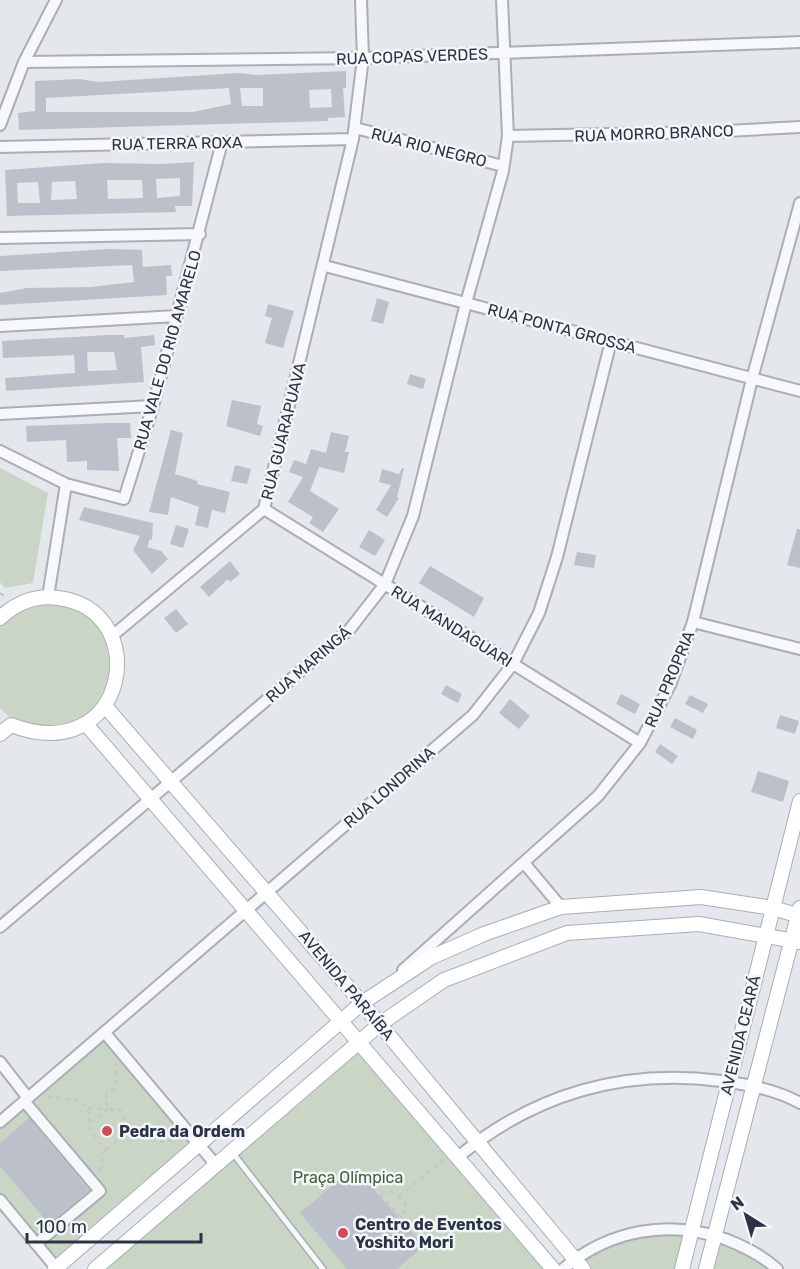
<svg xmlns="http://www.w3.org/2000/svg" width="800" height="1269" font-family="Rubik,sans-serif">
	<rect width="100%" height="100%" fill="#e4e7ec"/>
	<path fill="#c9d6c5" d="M0 468 48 493 33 583 5 588 0 582Z
		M33 602 69 603 99 622 115 666 92 715 53 731 12 719 0 708V623Z
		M102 1040 195 1144 56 1262 0 1194V1125Z
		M356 1049 547 1269H101Z
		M651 1232 685 1233 676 1269H591L582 1259 612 1243Z
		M721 1240 767 1265 770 1269H713Z"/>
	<path fill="#bbc0ca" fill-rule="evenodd" d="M346 71V88H343L345 117 328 118V121L19 130 18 113 35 111V81L80 79 98 82 239 73 256 75ZM229 88 231 104 193 112H46V98ZM240 88H263V106H242ZM331 89 332 107 310 108 309 90Z
		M194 162 192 206H175L176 212 7 216 5 170 103 163 160 164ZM180 178V196L157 198 156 179ZM107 180H142L143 198 108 199ZM75 181 77 199 51 200 52 182ZM38 182 40 203H18L17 183Z
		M109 249 142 250 143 267 171 265 172 276H166L167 295 0 305V293L27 288 91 287 134 282 132 265 0 271V256Z
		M377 298 389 302 383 324 371 321Z
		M268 304 294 311 283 348 265 343 272 318 265 316Z
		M109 335H124V338L154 335 155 345 141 347 144 382 6 391 5 378 75 373 74 355 3 358 2 341ZM87 352H114L117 370 88 371Z
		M410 374 426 379 423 389 407 384Z
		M232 400 261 406 257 424 263 426 260 436 226 426Z
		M109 423H130L131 438H117L119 471 87 470V461L67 462 66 440 27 442 26 426Z
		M171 430 183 433 175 474 198 481 197 484 230 492 225 513 212 510 208 528 195 525 199 507 171 497 168 515 149 512Z
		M331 432 349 436 345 452H349L344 473 319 467 310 491 339 509 323 532 309 523 313 517 288 502 303 477 289 472 294 460 306 464 311 449 326 453Z
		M235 465 251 469 247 484 231 481Z
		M402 468 404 469 397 497 399 498 387 517 376 510 391 485 379 482 382 469 399 474Z
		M84 507 153 523 152 540 150 539 147 547 161 551 168 559 152 574 133 550 140 536 79 520Z
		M176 525 189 529 183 548 170 544Z
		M797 529H800V568L787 565Z
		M369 530 385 540 375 556 359 547Z
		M577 552 596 555 594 568 574 565Z
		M230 561 240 574 230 582 228 579 209 597 200 587Z
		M430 566 484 598 474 617 419 583Z
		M176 609 188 624 176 633 164 618Z
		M446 685 462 694 458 703 441 694Z
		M621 694 640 704 635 714 616 704Z
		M690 695 708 704 703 713 685 704Z
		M510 699 530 716 519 729 499 713Z
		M780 715 799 721 795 734 776 728Z
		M675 718 697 730 693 739 670 727Z
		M660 744 678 756 672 764 655 752Z
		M758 771 789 781 783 802 751 792Z
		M29 1118 89 1190 49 1224 0 1166V1143Z
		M354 1167 424 1246 397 1269H347L300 1213Z"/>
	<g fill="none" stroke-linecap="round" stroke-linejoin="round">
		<defs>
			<path id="lane" d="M232 1152 323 1269"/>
			<path id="street" d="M24 62 363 58 800 42
				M0 125 24 62 56 0
				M355 128 503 166
				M508 136 709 132 800 127
				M0 147 353 139
				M0 238 200 234
				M325 266 800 391
				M0 326 177 316
				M0 414 153 406
				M0 451 66 484 124 499 153 406 222 142
				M264 509 640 743
				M48 597 66 484
				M693 622 800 649
				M112 636 264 509 353 139 363 58 361 0
				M524 863 561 907
				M0 927 350 629 385 584 413 516 466 303 503 171 508 136 502 0
				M403 970 598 796 640 743 670 685 693 622 752 379 800 203
				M105 1033 216 1165
				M0 1062 28 1098
				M24 1101 100 1191 36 1244
				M0 1122 473 715 513 664 539 613 557 557 611 341
				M458 1157C534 1094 624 1068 721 1081 747 1084 777 1090 800 1103
				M0 1200 57 1269
				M563 1269C609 1230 668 1219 725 1239 743 1246 762 1255 777 1269"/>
			<path id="secondary" d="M0 618C16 603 36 595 58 598 155 610 128 770 11 725L0 734
				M105 706 362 1003 583 1269
				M86 724 553 1269
				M55 1269 362 1003 432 957 484 934 561 907 701 897 773 908 800 916
				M95 1269 380 1024 444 980 567 933 699 924 800 942
				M682 1269 800 801
				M706 1269 800 908"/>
		</defs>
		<use href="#lane" stroke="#a9aeb7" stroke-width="8"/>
		<use href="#street" stroke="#a9aeb7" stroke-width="14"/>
		<use href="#secondary" stroke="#a9aeb7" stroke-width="16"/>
		<path stroke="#c2c5cb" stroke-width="2" stroke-dasharray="4.5 4.5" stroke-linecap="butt" d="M0 593 7 598
			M116 1062V1087L106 1094 107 1109 120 1110 125 1118V1134L165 1142 179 1137
			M47 1096 80 1101 88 1108 90 1129 105 1150 99 1172
			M88 1108 107 1109 89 1124
			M106 1150 125 1134
			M390 1191 405 1202V1211L402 1218 379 1193Z
			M399 1196 444 1160"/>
		<use href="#lane" stroke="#f7f8fa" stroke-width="5"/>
		<use href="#street" stroke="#f7f8fa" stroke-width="10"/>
		<use href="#secondary" stroke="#fff" stroke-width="14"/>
	</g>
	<g fill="#d1495b" stroke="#f4f6f9" stroke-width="2">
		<circle cx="107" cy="1131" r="6"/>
		<circle cx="343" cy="1233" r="6"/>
	</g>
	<g text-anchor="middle" stroke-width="5" stroke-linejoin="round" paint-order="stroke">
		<g font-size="16" fill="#2b3445" stroke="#f4f6f9">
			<text transform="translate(412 56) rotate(-2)" y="6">RUA COPAS VERDES</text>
			<text transform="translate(654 133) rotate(-2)" y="6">RUA MORRO BRANCO</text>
			<text transform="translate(177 143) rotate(-1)" y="6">RUA TERRA ROXA</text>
			<text transform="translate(429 147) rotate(14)" y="6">RUA RIO NEGRO</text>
			<text transform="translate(562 328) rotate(15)" y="6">RUA PONTA GROSSA</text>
			<text transform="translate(167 350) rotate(-74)" y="6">RUA VALE DO RIO AMARELO</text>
			<text transform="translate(283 431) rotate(-76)" y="6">RUA GUARAPUAVA</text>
			<text transform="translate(452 626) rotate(32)" y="6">RUA MANDAGUARI</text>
			<text transform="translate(308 664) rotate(-41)" y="6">RUA MARINGÁ</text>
			<text transform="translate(669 679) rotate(-67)" y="6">RUA PROPRIA</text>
			<text transform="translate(389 787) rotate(-41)" y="6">RUA LONDRINA</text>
			<text transform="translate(347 985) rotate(50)" y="6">AVENIDA PARAÍBA</text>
			<text transform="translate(740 1035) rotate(-76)" y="6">AVENIDA CEARÁ</text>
		</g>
		<g font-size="16" font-weight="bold" fill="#2b3445" stroke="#f4f6f9" text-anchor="start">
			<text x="119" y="1137">Pedra da Ordem</text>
			<text x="355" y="1230">Centro de Eventos<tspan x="355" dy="18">Yoshito Mori</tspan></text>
		</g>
		<g font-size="16" fill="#3f6138" stroke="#f4f6f9">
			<text x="348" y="1183">Praça Olímpica</text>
		</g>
	</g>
	<g transform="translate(746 1215) rotate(323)" stroke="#f4f6f9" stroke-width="4.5" paint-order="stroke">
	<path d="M0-4.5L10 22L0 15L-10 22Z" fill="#2b3445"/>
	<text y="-9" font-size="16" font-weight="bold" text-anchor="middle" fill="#2b3445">N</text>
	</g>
	<path d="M27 1233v9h174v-9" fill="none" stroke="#2b3445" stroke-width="3"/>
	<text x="36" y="1233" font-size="18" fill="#2b3445" stroke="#f4f6f9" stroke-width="4.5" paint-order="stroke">100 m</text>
</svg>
